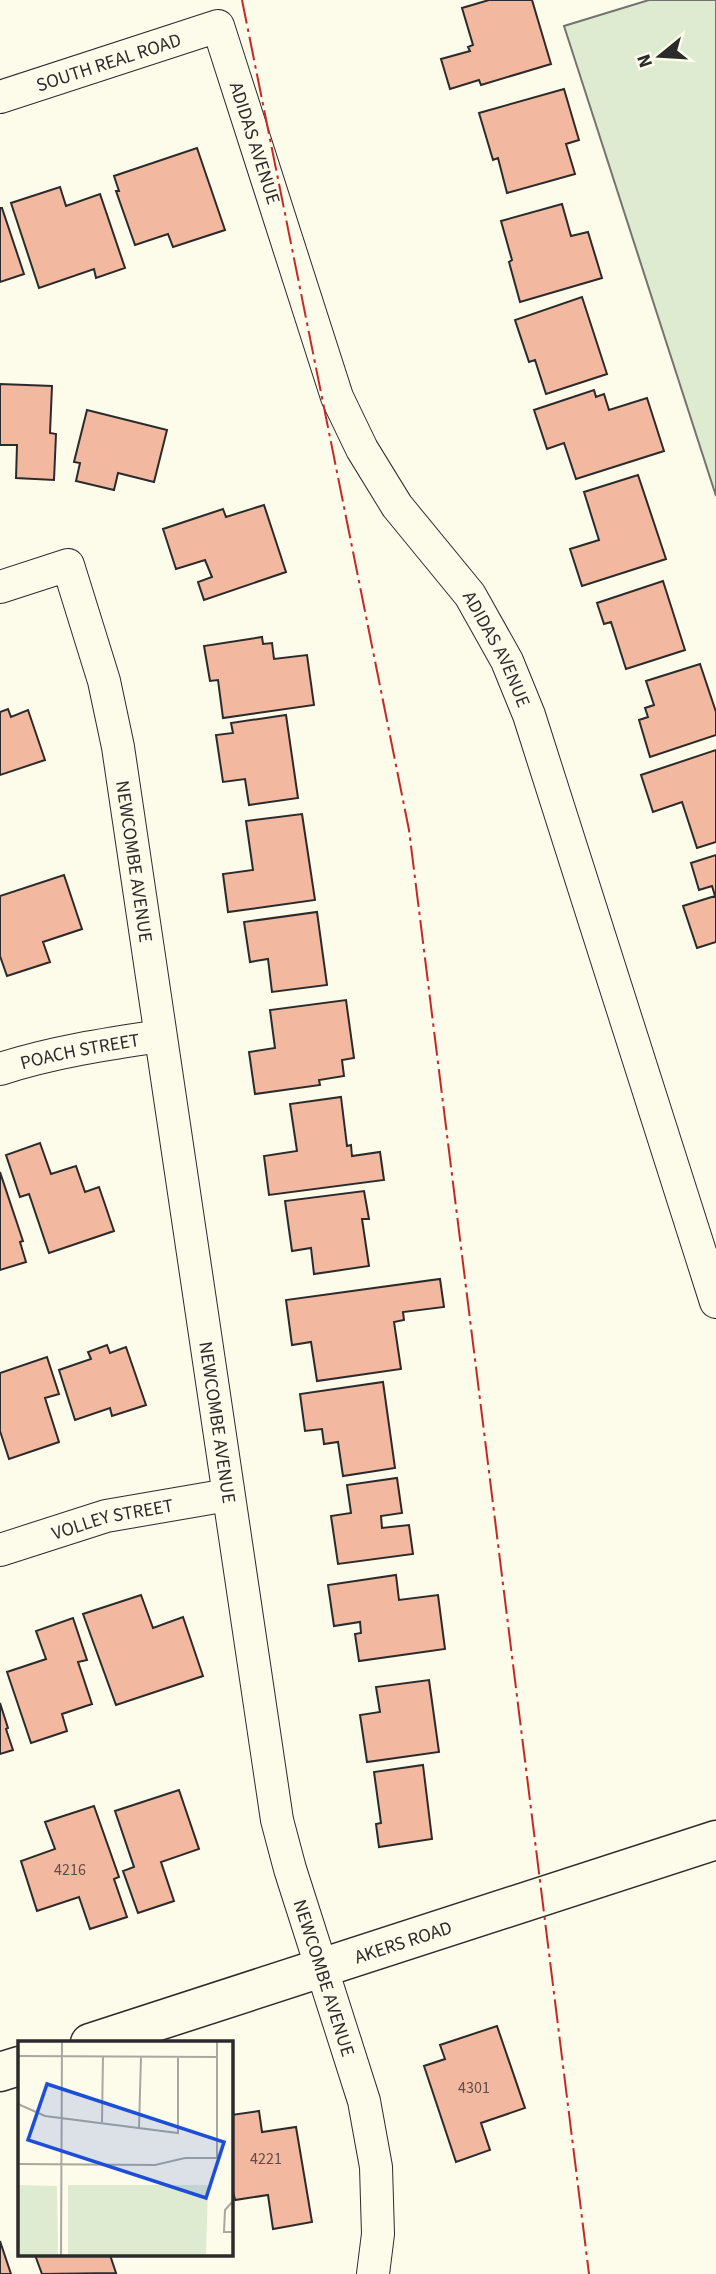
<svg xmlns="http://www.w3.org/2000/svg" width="716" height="2274" font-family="'Source Sans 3',sans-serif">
	<rect width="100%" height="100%" fill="#fdfbea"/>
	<path fill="#deebd1" stroke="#74746e" stroke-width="2" d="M649 0H716V496L564 26Z"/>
	<path fill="#f2b8a0" stroke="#2b2b2b" stroke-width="2" d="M489 0H532L551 64 481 85 479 80 450 89 441 59 470 51 468 47 473 45 462 8Z
		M564 89 579 140 566 144 575 174 507 193 498 158 493 160 479 113Z
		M197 148 225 230 173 247 168 234 135 245 116 191H119L114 176Z
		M60 187 66 206 100 194 125 268 96 278 94 269 39 288 11 203Z
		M562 204 571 236 588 232 602 278 520 302 509 262 512 260 501 221Z
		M0 208H2L24 274 0 282Z
		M582 297 607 374 546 394 535 360 529 362 515 320Z
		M0 384 52 386 50 433 56 434 54 480 16 478 17 445H0Z
		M594 390 596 397 604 394 609 410 647 398 664 451 576 479 564 443 547 449 534 410Z
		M87 410 167 430 154 482 118 473 114 490 76 481 80 463 74 462Z
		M638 475 666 559 582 586 570 549 599 540 584 492Z
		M264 505 286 572 204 600 198 582 212 577 205 560 176 569 163 529 223 509 226 517Z
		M663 581 685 650 626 669 611 622 604 624 597 603Z
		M262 637 263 644 272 643 274 659 307 655 314 705 223 718 218 680 210 681 204 646Z
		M700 664 716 712V735L650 757 639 720 648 717 645 708 654 705 646 681Z
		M8 709 11 717 28 710 45 760 0 775V712Z
		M286 715 298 798 249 805 245 779 223 782 216 735 233 733 231 723Z
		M716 750V842L697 848 682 802 653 812 641 775Z
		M302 814 315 900 228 912 223 874 253 870 246 821Z
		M716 855V942L697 948 683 906 715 896 712 886 699 890 691 863Z
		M64 875 82 929 43 942 50 962 7 976 0 956V896Z
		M317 912 327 985 272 992 268 959 250 962 244 922Z
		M346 1000 354 1058 342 1060 344 1076 319 1080 320 1085 255 1094 249 1052 275 1048 270 1010Z
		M341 1097 347 1146 351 1145 352 1156 380 1152 384 1180 269 1195 264 1156 297 1151 290 1104Z
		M40 1143 51 1174 76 1166 85 1192 99 1187 114 1231 49 1253 29 1194 20 1197 6 1155Z
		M0 1172 23 1241 20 1242 26 1262 0 1270Z
		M364 1191 369 1219H362L369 1266 314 1274 311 1248 292 1251 285 1201Z
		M440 1279 444 1307 403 1312 404 1320 394 1322 401 1369 317 1381 311 1342 292 1345 286 1300Z
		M107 1345 110 1353 126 1347 146 1405 112 1416 110 1408 75 1420 59 1370 91 1359 88 1352Z
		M47 1357 59 1394 45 1398 59 1442 9 1459 0 1431V1373Z
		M383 1382 395 1468 343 1476 338 1442 324 1444 322 1429 305 1431 300 1394Z
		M397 1478 402 1513 381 1516 382 1528 409 1525 413 1554 338 1564 331 1516 351 1513 347 1485Z
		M396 1575 399 1600 438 1595 445 1649 359 1661 355 1634 361 1633 360 1622 334 1626 328 1585Z
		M141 1595 153 1628 183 1617 203 1676 116 1705 83 1614Z
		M73 1618 87 1660 78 1662 92 1704 62 1714 67 1731 31 1743 7 1672 46 1659 36 1631Z
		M429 1680 439 1752 367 1762 360 1715 380 1712 376 1687Z
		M0 1703 8 1728 6 1729 13 1750 0 1754Z
		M423 1765 432 1839 379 1847 376 1824 381 1823 374 1772Z
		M179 1790 199 1849 161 1862 174 1901 138 1913 123 1871 134 1867 115 1811Z
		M94 1806 119 1877 114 1879 127 1917 90 1929 79 1897 37 1911 21 1861 55 1849 45 1822Z
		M497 2026 525 2108 481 2123 490 2150 456 2162 424 2066 445 2059 440 2045Z
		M259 2111 262 2132 296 2127 312 2222 273 2229 268 2195 235 2200 231 2183V2115Z
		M0 2241 11 2274H0Z
		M35 2255H110L116 2273 42 2274Z"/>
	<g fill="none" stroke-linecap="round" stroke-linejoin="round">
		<defs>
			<g id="street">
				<path id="s1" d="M0 97 218 26 337 397 362 449 397 506 470 595 507 661 529 715 716 1302"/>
				<path id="s2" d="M0 587 68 565 104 681 118 747 277 1820 290 1869 364 2101 376 2167 378 2234 373 2274"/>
				<path id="s3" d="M0 1069C53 1052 106 1044 160 1036"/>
				<path id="s4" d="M0 1550 106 1516 228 1495"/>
			</g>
			<g id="secondary">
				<path id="s5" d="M90 2043 716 1840"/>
				<path d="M0 2072 19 2066"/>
			</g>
		</defs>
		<use href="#street" stroke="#2b2b2b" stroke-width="34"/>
		<use href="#secondary" stroke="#2b2b2b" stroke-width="41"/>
		<use href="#street" stroke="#fdfbea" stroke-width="32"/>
		<use href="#secondary" stroke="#fdfbea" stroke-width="38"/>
		<path stroke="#c62828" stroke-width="2" stroke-dasharray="24 5 3.5 5" stroke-linecap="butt" d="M242 0 409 830 589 2274"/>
	</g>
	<g text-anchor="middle" stroke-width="5" stroke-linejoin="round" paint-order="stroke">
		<g font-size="16" fill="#5d4e48">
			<text x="70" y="1875">4216</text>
			<text x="474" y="2093">4301</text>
			<text x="266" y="2164">4221</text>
		</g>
		<g font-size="19" fill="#2b2b2b" stroke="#fdfbea">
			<text dy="7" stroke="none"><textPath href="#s1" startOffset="114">SOUTH REAL ROAD</textPath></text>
			<text dy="7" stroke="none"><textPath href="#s1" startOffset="352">ADIDAS AVENUE</textPath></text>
			<text dy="7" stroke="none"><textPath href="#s1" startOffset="919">ADIDAS AVENUE</textPath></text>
			<text dy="7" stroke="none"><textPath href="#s2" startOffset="376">NEWCOMBE AVENUE</textPath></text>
			<text dy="7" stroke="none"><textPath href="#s3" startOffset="82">POACH STREET</textPath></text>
			<text dy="7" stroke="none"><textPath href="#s2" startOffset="943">NEWCOMBE AVENUE</textPath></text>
			<text dy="7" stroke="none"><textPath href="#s4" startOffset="117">VOLLEY STREET</textPath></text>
			<text dy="7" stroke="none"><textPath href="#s5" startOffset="329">AKERS ROAD</textPath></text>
			<text dy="7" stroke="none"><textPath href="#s2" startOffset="1510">NEWCOMBE AVENUE</textPath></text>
		</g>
	</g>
	<g transform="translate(18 2041)">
		<rect width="215" height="215" fill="#fdfbea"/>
		<path d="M0 144 39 145 40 215H0ZM50 144H190L188 215H50Z" fill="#deebd1"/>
		<path fill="none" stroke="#a9a89e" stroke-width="2" d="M0 15 199 16M0 63 27 75 160 92V16M84 81 85 15M121 87 123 16M0 123 137 124 167 117H199V0M216 159 207 169 206 191H216M43 215 44 0"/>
		<path fill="#1d4ed8" fill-opacity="0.15" stroke="#1d4ed8" stroke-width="3.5" d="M29 43 206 101 188 157 10 99Z"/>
		<rect width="215" height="215" fill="none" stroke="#2b2b2b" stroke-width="3.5"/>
	</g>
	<g transform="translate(660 56) rotate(252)" stroke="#fdfbea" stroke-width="5" paint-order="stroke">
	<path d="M0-5L12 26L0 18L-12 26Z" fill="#2b2b2b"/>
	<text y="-10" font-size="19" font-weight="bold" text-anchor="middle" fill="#2b2b2b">N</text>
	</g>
</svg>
